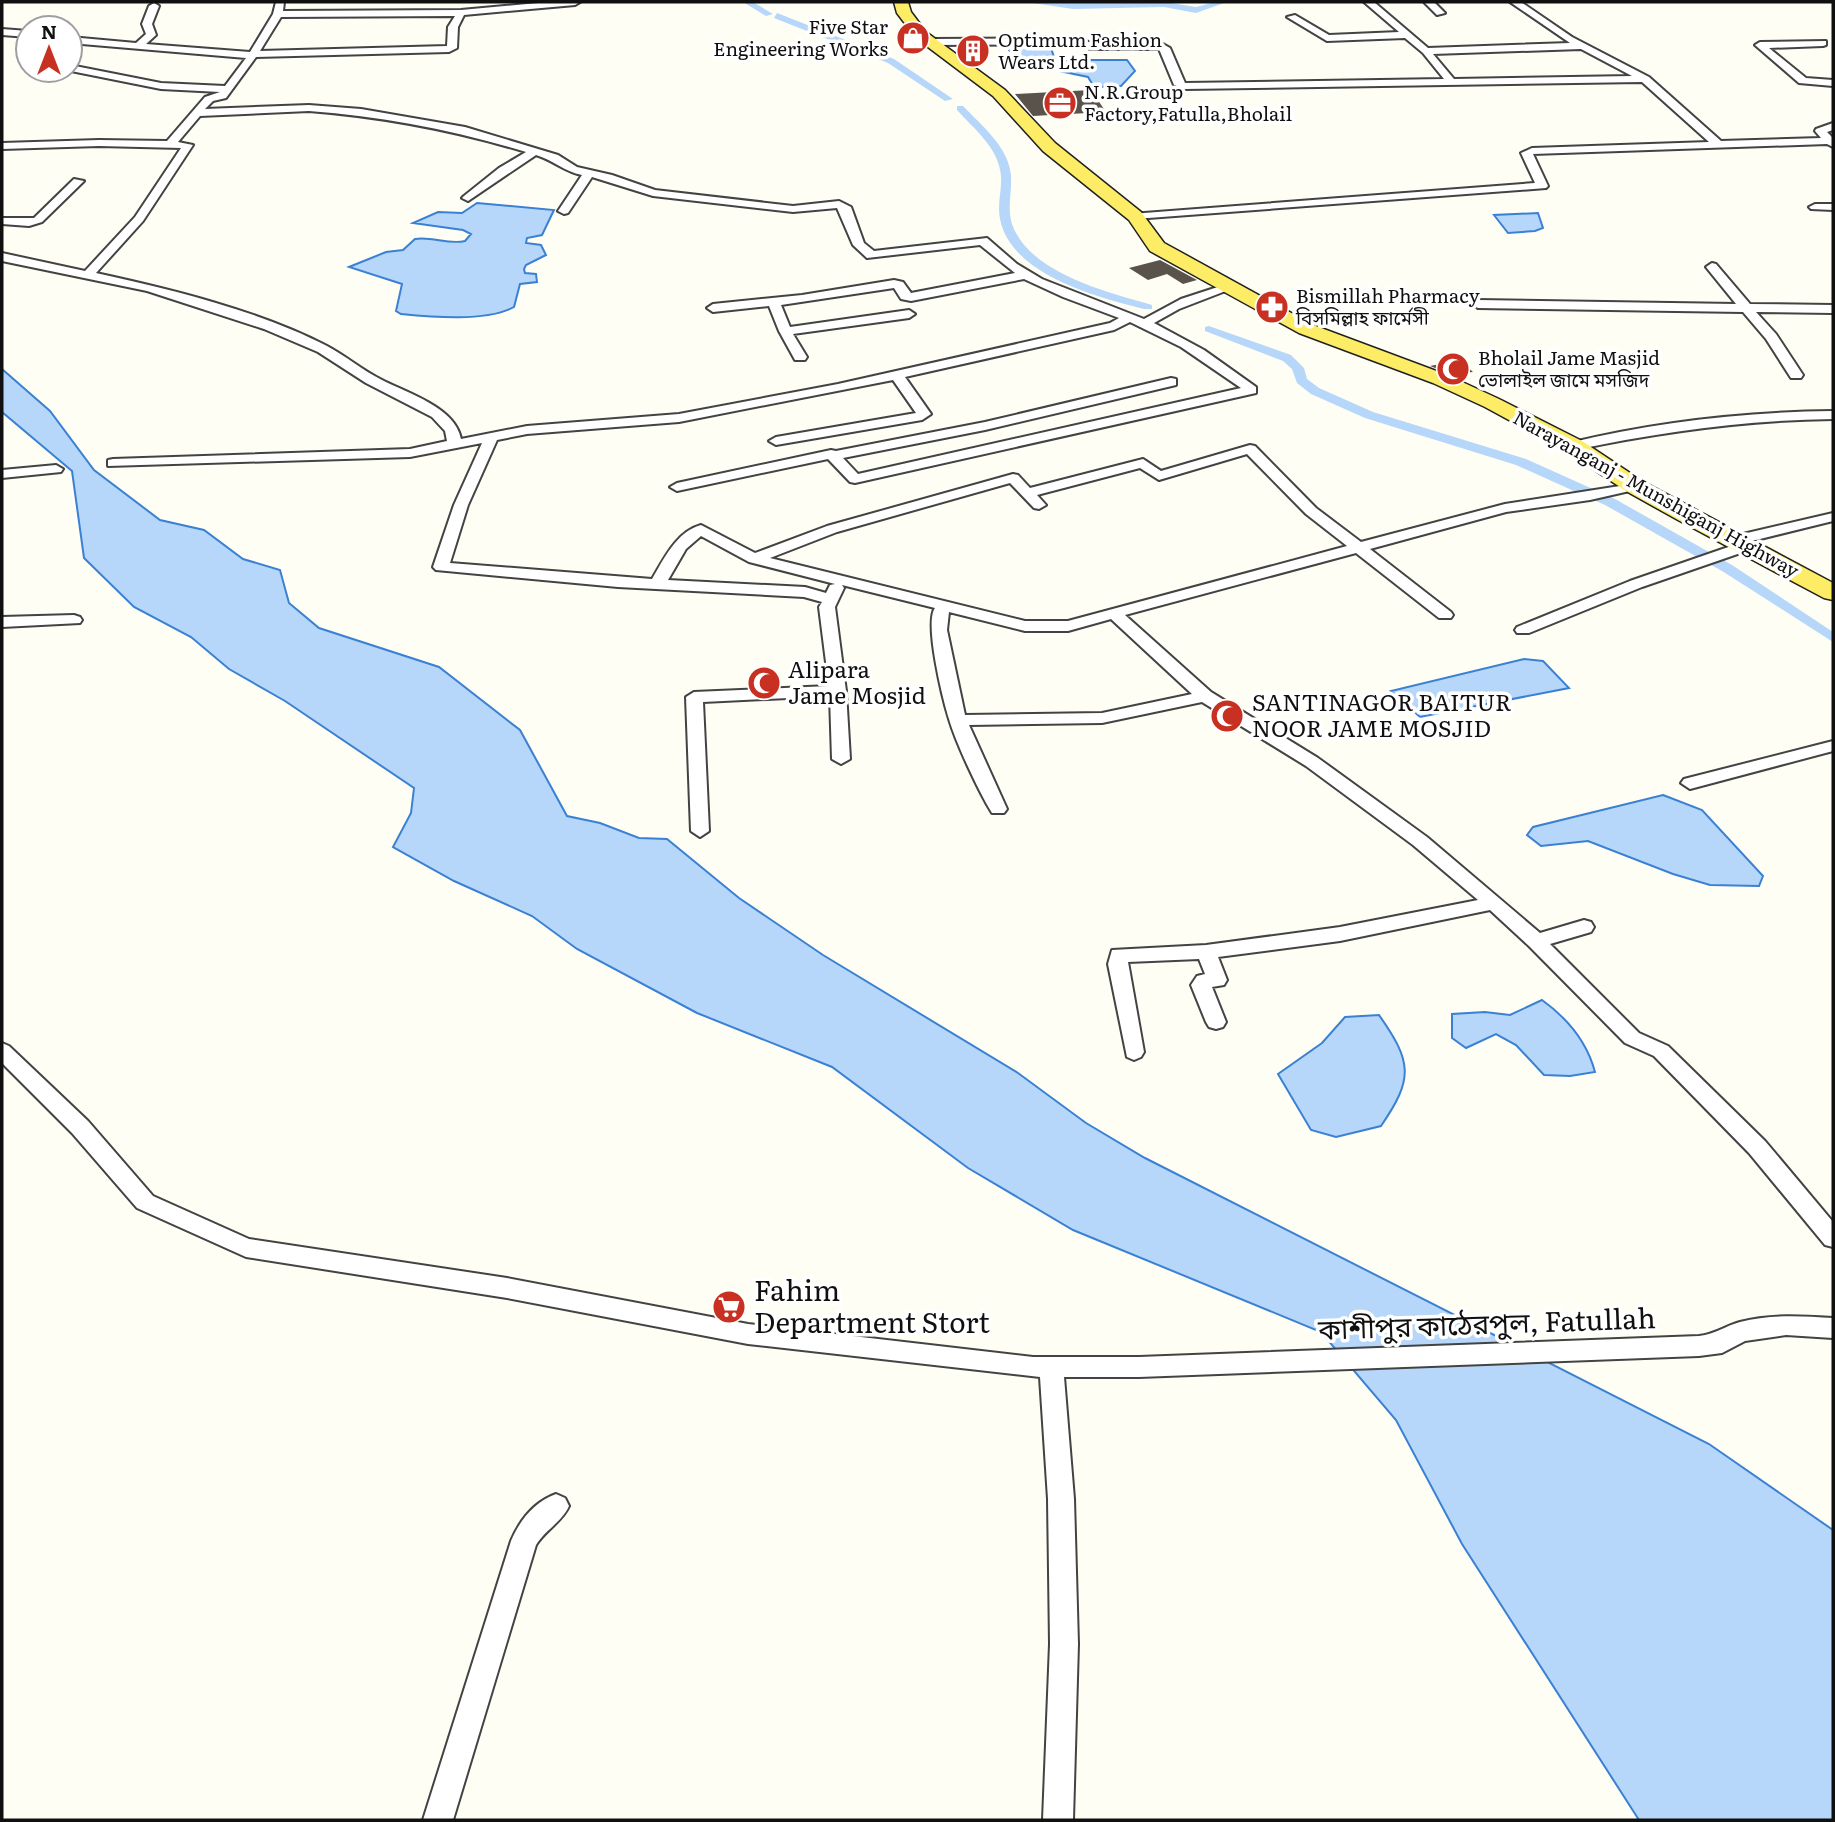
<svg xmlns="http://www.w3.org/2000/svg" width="1835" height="1822" font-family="Literata,'Noto Sans Bengali',serif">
	<rect width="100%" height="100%" fill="#fffef4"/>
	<path fill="#b6d7f9" stroke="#3a81d3" stroke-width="2" d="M1017 44H1050L1055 61 1020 62 1009 50 1018 47Z
		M1060 60H1127L1135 71 1121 86 1094 87 1088 77 1059 71Z
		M477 203 554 210 542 235 527 238 526 243 541 245 546 255 526 265 524 269 525 273 536 274 537 282 520 284 514 307C487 322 431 317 401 314L396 311 402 284 349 267 386 252 403 250 415 239C432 236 448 245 465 241L471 234 463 230 413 223 438 212 462 213Z
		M1538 213 1543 228 1535 231 1508 233 1494 215Z
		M2 369 50 411 94 470 160 520 204 530 243 559 280 570 289 603 319 628 439 667 520 730 567 816 600 823 639 838 667 839 739 898 823 955 1018 1073 1086 1123 1145 1158 1709 1444 1833 1530V1820H1639L1462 1544 1396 1420 1321 1332 1073 1230 968 1168 832 1067 697 1013 577 949 532 916 454 881 393 847 411 813 414 788 285 701 229 669 191 637 134 607 84 558 72 471 2 412Z
		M1524 659 1543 661 1569 688 1420 717 1391 691Z
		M1663 795 1702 810 1763 876 1759 886 1710 885 1673 874 1588 841 1541 846 1527 835 1533 827Z
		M1542 1000C1567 1018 1587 1042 1595 1072L1570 1076 1544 1075 1516 1045 1496 1034 1466 1048 1452 1038V1014L1485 1012 1510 1015Z
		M1379 1015C1412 1062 1414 1078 1381 1126L1336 1137 1311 1130 1278 1074 1322 1043 1345 1017Z"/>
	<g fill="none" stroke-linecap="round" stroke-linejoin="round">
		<path fill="#b6d7f9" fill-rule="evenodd" d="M743 2H753L773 14 766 16Z
			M1026 2H1165L1196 7 1215 2H1227L1196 13 1164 7 1073 9Z
			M777 13 894 59 953 99 945 101 888 63 774 18Z
			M957 106H963C982 126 1009 147 1011 176 1012 192 1007 208 1012 224 1029 273 1107 292 1152 305V309H1144C1097 297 1011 275 1000 219 997 204 1002 190 1001 176 999 148 974 129 957 110Z
			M1209 326 1291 355 1304 368 1307 379 1319 388 1373 412 1526 459 1615 499 1732 565 1833 632V642L1722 571 1605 505 1516 465 1365 418 1311 394 1297 383 1292 369 1283 361 1205 331V327Z"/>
	</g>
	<path fill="#5a534c" d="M1091 90 1106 112 1033 116 1015 94Z
		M1160 260 1197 280 1183 284 1167 274 1148 280 1129 268Z
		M1460 360 1473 372 1451 374 1430 366Z"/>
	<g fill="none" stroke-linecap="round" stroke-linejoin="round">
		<defs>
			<path id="minor" d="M276 2H284L283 11 461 10 549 2H580L575 5 464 15 458 27 457 48 449 52 256 57 226 98 213 101 205 109 309 105 361 109 465 127 558 155 577 167 612 175 655 190 793 206 839 201 851 207 864 243 874 251 987 238 1017 264 1042 279 1144 319 1181 299 1230 283 1236 287 1179 309 1154 323 1204 350 1256 387V393L855 483 850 482 828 459 677 491 670 487 677 483 831 450 836 451 985 422 1171 378 1176 379V385L985 430 843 458 858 474 1241 388 1181 347 1130 322 1114 330 905 377 931 414 922 420 776 445 769 441 776 437 916 413 893 380 679 422 527 434 497 440 468 505 450 563 652 579C664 559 676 532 701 525L755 553 827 526 1013 474 1018 475 1030 488 1143 459 1161 471 1250 445 1255 446 1316 508 1361 542 1505 504 1639 483 1641 486 1639 489 1634 490 1590 500 1506 512 1370 549 1451 612 1453 615 1451 618H1439L1356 553 1125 615 1211 692 1318 758 1427 837 1540 933 1584 920 1591 922 1594 927 1591 932 1550 944 1639 1033 1668 1046 1765 1141 1833 1222V1247L1825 1245 1749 1153 1654 1056 1625 1043 1529 946 1490 910 1340 941 1218 957 1227 980 1224 985 1212 987 1226 1022 1223 1027 1216 1029 1209 1027 1206 1022 1191 985 1197 976 1205 974 1199 959 1128 962 1144 1052 1141 1057 1134 1060 1127 1057 1108 964 1112 950 1206 945 1340 927 1478 900 1413 845 1306 766 1202 702 1102 723 969 725 1007 809 1004 813H992C979 792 956 743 949 719 943 700 924 623 935 608L842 585 844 588 835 607 846 691 850 759 841 764 832 759 830 696 703 702 709 831 700 837 691 831 686 697 694 692 829 686 819 607 822 602 804 597 618 587 436 570 433 567 454 505 482 443 410 457 108 466V460L113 459 410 449 447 441 445 431 432 417 366 383 318 352 264 329 147 291 2 261V253L85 271 135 217 181 148 99 146 2 149V143L99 140 167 141 205 97 220 92 161 89 66 70H70V65L161 83 225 86 246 58 70 43V37L136 43 146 34 142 24 149 6 154 3 159 6 152 24 156 35 146 44 250 52 273 14ZM455 16 448 27 447 46 260 51 281 17ZM309 111C385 117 453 130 526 152L499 168 464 196 462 198 468 201 536 155C553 160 565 172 582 175L558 211 564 214 568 213 592 177 653 196 793 212 837 208 853 245 867 258 980 245 1015 273 911 293 903 282 894 280 802 295 713 304 707 308 713 312 769 306 779 331 795 360H805L807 357 793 334 909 318 915 314 909 310 790 327 781 305 894 288 901 299 911 301 1024 279 1063 297 1119 318 1110 323 838 384 679 414 527 426 461 439C455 407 407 393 382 380 362 370 346 356 327 346 260 311 170 289 96 273L143 221 193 145 178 142 200 116ZM1247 454 1306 514 1347 546 1068 621H1025L770 558 837 532 1010 483 1034 508 1039 509 1046 505 1037 495 1140 468 1159 480ZM701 536 749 562 835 584 830 585 826 593 805 587 668 580 686 549ZM949 612 1025 631H1068L1111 619 1192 694 1102 713 965 715 947 630Z
				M1364 2H1374L1428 48 1570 43 1510 2H1521L1572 37 1649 77 1721 141 1821 138 1815 131 1816 129 1833 123V130L1827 132 1833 138V147L1827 144 1533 154 1548 186 1546 188 1135 219 1131 218V214L1535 183 1521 153 1532 148 1709 142 1642 82 1185 89 1174 85 1159 49H1091L1074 44 932 45 927 42 932 39 1075 38 1092 43H1161L1170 48 1185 83 1444 79 1423 53 1405 38 1327 41 1287 17 1295 15 1329 35 1399 32ZM1581 49 1632 76 1454 79 1433 54Z
				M1424 2H1434L1445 13 1437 15Z
				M2 29 28 31V37L2 35Z
				M1826 41V45L1823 46 1769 48 1806 78 1833 80V86L1799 83 1755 45 1760 42Z
				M74 179 84 181 42 222 29 226 2 224V218H34Z
				M1815 204H1833V210L1811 209 1809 207Z
				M1712 263 1716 264 1750 304 1833 305V313L1756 312 1776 334 1803 375 1801 378H1791L1766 339 1743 312 1478 308 1472 304 1478 300 1736 304 1706 267Z
				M1833 411V419C1745 420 1660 432 1574 450L1567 446 1569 443C1655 422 1744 412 1833 411Z
				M56 465 63 469 61 472 2 478V470Z
				M1833 513V521L1748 542 1755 546 1752 549 1642 587 1529 633H1517L1515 630 1517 627 1630 581 1740 543H1730L1727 540 1730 537Z
				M74 615 80 617 82 620 80 623 2 627V617Z
				M1833 741V751L1690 789 1681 783 1684 779Z
				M2 1043 9 1046 88 1121 153 1196 249 1239 507 1278 748 1324 1033 1357H1139L1699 1336C1716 1334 1725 1326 1740 1322 1771 1314 1802 1316 1833 1318V1338L1786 1335 1745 1341 1722 1353 1699 1356 1139 1377H1064L1074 1499 1078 1644 1073 1820H1043L1050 1644 1048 1499 1040 1377 748 1344 507 1298 246 1257 137 1208 72 1133 2 1063Z
				M556 1494 565 1498 569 1506C562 1522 545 1530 536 1545L453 1820H423L511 1541C520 1520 534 1502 556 1494Z"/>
			<path id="primary" d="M894 2H908L911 12 926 32 1005 90 1055 143 1141 212 1164 243 1313 325 1447 375 1499 399 1582 441 1642 481 1833 583V600L1824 598 1678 520 1626 491 1566 451 1485 407 1433 383 1299 333 1150 251 1129 220 1043 151 993 96 916 38 897 13Z"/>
		</defs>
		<use href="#minor" stroke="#434343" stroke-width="4"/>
		<use href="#primary" stroke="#212121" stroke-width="3"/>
		<use href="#minor" fill="#fff" fill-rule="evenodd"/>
		<use href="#primary" fill="#fded66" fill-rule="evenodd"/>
	</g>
	<defs>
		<symbol id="shop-disc" viewBox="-11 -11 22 22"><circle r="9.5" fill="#c83021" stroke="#fff"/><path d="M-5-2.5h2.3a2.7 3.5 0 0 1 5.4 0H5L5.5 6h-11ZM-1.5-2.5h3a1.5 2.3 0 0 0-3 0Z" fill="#fff"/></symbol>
		<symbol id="building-disc" viewBox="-11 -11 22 22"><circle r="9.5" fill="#c83021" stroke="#fff"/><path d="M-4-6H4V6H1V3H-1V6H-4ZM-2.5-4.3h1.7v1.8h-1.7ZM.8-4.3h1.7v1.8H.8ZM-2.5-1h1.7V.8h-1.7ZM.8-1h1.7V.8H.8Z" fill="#fff"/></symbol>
		<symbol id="office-disc" viewBox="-11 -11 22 22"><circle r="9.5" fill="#c83021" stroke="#fff"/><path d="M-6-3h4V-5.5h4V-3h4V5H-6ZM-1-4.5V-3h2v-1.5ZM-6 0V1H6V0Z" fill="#fff"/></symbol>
		<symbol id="pharmacy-disc" viewBox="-11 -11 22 22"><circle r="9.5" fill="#c83021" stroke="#fff"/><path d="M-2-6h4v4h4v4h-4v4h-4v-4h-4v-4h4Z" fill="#fff"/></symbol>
		<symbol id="mosque-disc" viewBox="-11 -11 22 22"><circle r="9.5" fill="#c83021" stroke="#fff"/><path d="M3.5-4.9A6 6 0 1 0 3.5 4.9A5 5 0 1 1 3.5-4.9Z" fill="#fff"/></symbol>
		<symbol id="supermarket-disc" viewBox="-11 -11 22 22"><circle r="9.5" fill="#c83021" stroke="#fff"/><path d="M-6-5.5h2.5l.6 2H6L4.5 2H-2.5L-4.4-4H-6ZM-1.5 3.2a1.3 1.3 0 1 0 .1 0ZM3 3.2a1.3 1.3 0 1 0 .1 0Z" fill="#fff"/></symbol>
	</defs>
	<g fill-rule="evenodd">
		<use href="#shop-disc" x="894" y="19" width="38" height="38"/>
		<use href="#building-disc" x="954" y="32" width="38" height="38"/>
		<use href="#office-disc" x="1041" y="84" width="38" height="38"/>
		<use href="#pharmacy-disc" x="1253" y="288" width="38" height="38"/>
		<use href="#mosque-disc" x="1434" y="350" width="38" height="38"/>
		<use href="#mosque-disc" x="745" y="664" width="38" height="38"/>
		<use href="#mosque-disc" x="1208" y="697" width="38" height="38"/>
		<use href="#supermarket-disc" x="710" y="1288" width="38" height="38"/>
	</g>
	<g text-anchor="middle" stroke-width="7" stroke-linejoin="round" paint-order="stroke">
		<g font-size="19" fill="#101010" stroke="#fff" text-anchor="start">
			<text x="888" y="34" text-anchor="end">Five Star<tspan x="888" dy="22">Engineering Works</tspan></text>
			<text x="998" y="47">Optimum Fashion<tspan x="998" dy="22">Wears Ltd.</tspan></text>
			<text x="1084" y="99">N.R.Group<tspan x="1084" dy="22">Factory,Fatulla,Bholail</tspan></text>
			<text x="1296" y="303">Bismillah Pharmacy<tspan x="1296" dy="22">বিসমিল্লাহ ফার্মেসী</tspan></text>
			<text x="1478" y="365">Bholail Jame Masjid<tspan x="1478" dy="22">ভোলাইল জামে মসজিদ</tspan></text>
		</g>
		<g font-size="19" fill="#101010" stroke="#fff">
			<text transform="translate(1656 494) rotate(29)" y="7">Narayanganj - Munshiganj Highway</text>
		</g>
		<g font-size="23" fill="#101010" stroke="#fff" text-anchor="start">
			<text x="788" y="678">Alipara<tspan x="788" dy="26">Jame Mosjid</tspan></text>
			<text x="1252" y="711">SANTINAGOR BAITUR<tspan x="1252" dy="26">NOOR JAME MOSJID</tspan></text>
		</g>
		<g font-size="28" fill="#101010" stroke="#fff" text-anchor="start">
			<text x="754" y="1301">Fahim<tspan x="754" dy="32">Department Stort</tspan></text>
		</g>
		<g font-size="28" fill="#101010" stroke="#fff">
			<text transform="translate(1487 1324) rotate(-2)" y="10">কাশীপুর কাঠেরপুল, Fatullah</text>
		</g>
	</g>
	<rect width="1835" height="1822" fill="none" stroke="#101010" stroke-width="7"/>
	<g transform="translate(49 49)"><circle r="33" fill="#ffffff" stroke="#9f9f9f" stroke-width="2"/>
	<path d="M0-5L12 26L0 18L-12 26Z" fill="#c83021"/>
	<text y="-10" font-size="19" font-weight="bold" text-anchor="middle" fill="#101010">N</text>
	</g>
</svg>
